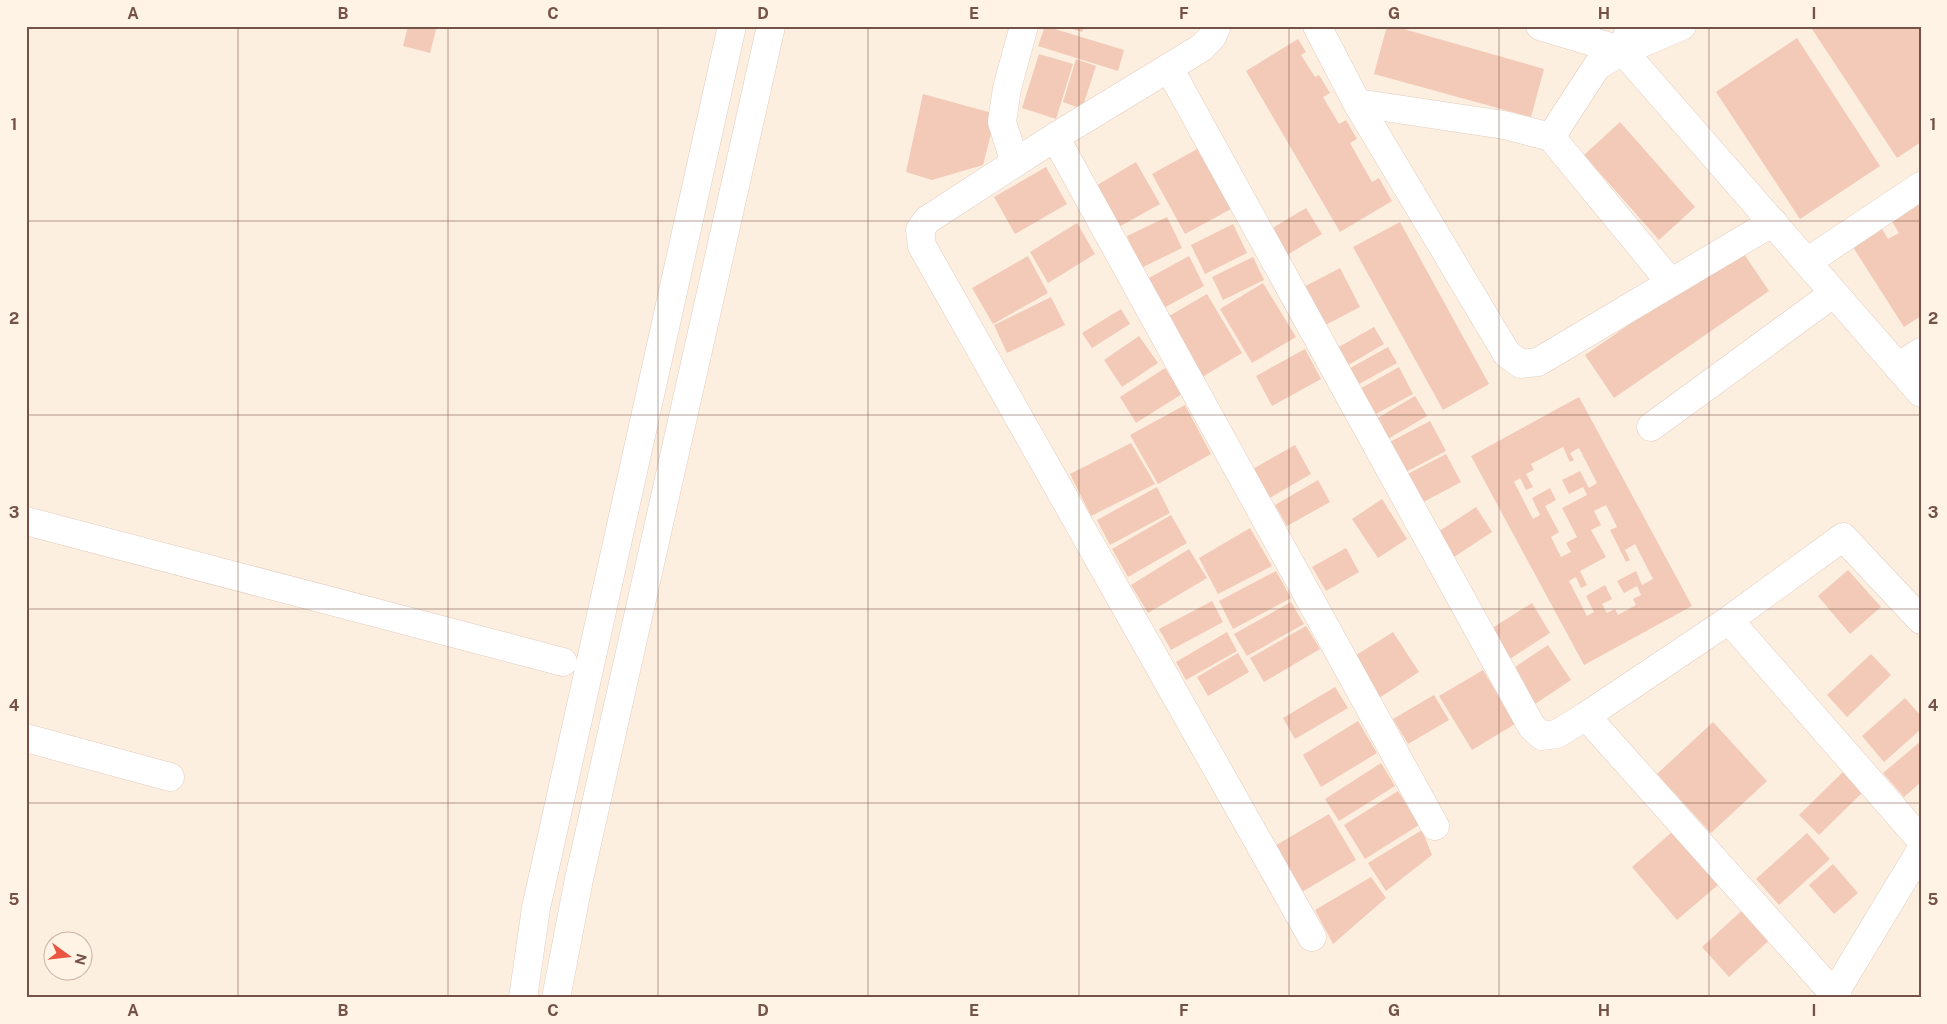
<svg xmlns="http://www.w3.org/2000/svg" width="1947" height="1024" font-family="'Public Sans',sans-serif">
	<rect width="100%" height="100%" fill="#fdefe0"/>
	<path fill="#f3c9b7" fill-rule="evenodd" d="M408 26H437L430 53 403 46Z
		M1045 26 1124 50 1118 71 1038 46Z
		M1064 26H1084L1082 32Z
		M1387 26H1393L1544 69 1531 117 1374 74Z
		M1817 26H1921V142L1897 158 1812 29Z
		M1797 38 1880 166 1800 219 1716 92Z
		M1298 39 1306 52 1301 55 1315 77 1319 75 1330 93 1323 97 1339 124 1346 120 1357 139 1350 143 1372 182 1379 178 1392 201 1340 232 1246 71Z
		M1039 54 1073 64 1056 119 1022 108Z
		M1076 59 1096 66 1082 109 1063 102Z
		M923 94 996 114 983 165 932 180 906 172Z
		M1620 122 1695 207 1659 240 1584 155Z
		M1199 148 1231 209 1185 234 1152 174Z
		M1136 162 1160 204 1117 228 1094 187Z
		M1046 167 1067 204 1015 234 994 197Z
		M1921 201V316L1904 327 1851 244 1875 217 1888 239 1899 233 1891 220Z
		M1306 208 1322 234 1279 260 1264 233Z
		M1167 217 1182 248 1141 268 1127 236Z
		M1400 222 1489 384 1443 410 1353 247Z
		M1077 223 1095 254 1048 283 1030 252Z
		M1233 224 1247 253 1205 274 1191 245Z
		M1740 248 1769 291 1614 398 1585 355Z
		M1028 256 1048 293 993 324 972 288Z
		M1189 256 1204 286 1162 309 1147 279Z
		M1253 257 1264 280 1223 300 1212 277Z
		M1340 268 1360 307 1314 331 1294 292Z
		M1263 283 1296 337 1252 363 1220 309Z
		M1207 294 1242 353 1199 379 1164 319Z
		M1051 297 1065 325 1007 353 994 325Z
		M1121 309 1130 324 1092 348 1082 333Z
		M1374 327 1384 344 1340 370 1330 352Z
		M1139 336 1158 363 1122 387 1104 360Z
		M1388 347 1397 363 1352 388 1343 372Z
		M1305 349 1321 379 1272 406 1256 376Z
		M1399 367 1413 394 1372 416 1358 390Z
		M1165 368 1182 394 1136 423 1120 397Z
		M1415 396 1427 416 1381 443 1369 423Z
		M1579 397 1692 606 1584 665 1471 456ZM1563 447 1570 462 1574 460 1570 453 1579 448 1597 483 1589 488 1580 471 1562 480 1569 494 1583 487 1587 495 1562 508 1577 537 1566 543 1571 552 1561 557 1551 537 1559 532 1545 506 1556 500 1550 488 1532 498 1540 515 1533 519 1514 482 1520 478 1526 490 1533 487 1526 474 1534 470 1531 464ZM1606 505 1617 527 1610 530 1626 562 1630 560 1625 550 1635 544 1653 579 1642 585 1636 571 1617 581 1624 593 1637 586 1641 595 1633 599 1636 605 1618 615 1615 609 1607 613 1602 604 1612 599 1605 585 1586 596 1594 612 1587 616 1569 581 1576 577 1581 588 1587 585 1580 571 1606 557 1591 530 1601 525 1594 511Z
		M1185 405 1211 454 1158 484 1130 435Z
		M1430 421 1446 451 1402 474 1386 444Z
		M1131 443 1155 484 1091 516 1070 474Z
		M1295 445 1311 474 1268 499 1251 470Z
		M1446 454 1461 482 1416 506 1400 478Z
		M1318 480 1330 502 1287 526 1275 505Z
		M1157 487 1170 513 1110 545 1097 520Z
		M1382 499 1407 539 1378 558 1352 519Z
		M1476 507 1492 532 1451 559 1435 534Z
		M1171 515 1187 543 1128 577 1112 549Z
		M1250 528 1272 566 1218 594 1199 558Z
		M1346 548 1359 572 1326 591 1312 567Z
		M1189 549 1207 578 1148 613 1131 585Z
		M1848 570 1881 607 1850 634 1818 596Z
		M1276 571 1291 598 1233 629 1219 601Z
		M1212 601 1223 622 1171 650 1159 629Z
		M1291 602 1304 624 1247 656 1234 634Z
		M1532 603 1550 633 1505 662 1486 632Z
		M1306 626 1320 649 1264 682 1250 658Z
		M1227 632 1237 651 1186 680 1176 662Z
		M1393 632 1419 672 1376 700 1350 659Z
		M1548 645 1571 680 1529 708 1506 673Z
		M1238 653 1249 672 1208 696 1197 677Z
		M1871 654 1891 675 1847 717 1827 695Z
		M1483 670 1515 724 1472 750 1439 696Z
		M1335 687 1348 708 1295 739 1283 718Z
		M1434 695 1449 720 1408 744 1393 719Z
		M1905 698 1921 716V729L1884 762 1862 736Z
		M1358 721 1377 753 1321 787 1303 755Z
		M1713 722 1767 781 1711 833 1657 774Z
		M1921 741V782L1904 797 1883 773Z
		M1381 763 1395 786 1339 821 1325 799Z
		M1846 769 1866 789 1819 835 1799 815Z
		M1398 791 1419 825 1365 859 1344 825Z
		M1329 814 1356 860 1300 893 1273 847Z
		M1680 825 1726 878 1677 920 1632 867Z
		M1422 830 1432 855 1386 891 1368 863Z
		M1807 833 1830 859 1779 905 1756 879Z
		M1833 864 1858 893 1834 914 1809 885Z
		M1371 877 1386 898 1333 944 1315 910Z
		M1748 905 1775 935 1729 977 1702 947Z"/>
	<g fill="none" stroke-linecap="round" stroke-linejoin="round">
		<defs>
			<path id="minor" d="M1217 26 1212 37 1201 48 1055 137 927 220 920 230 922 246 1312 937
				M1317 26 1357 103 1507 354 1521 364 1538 362 1773 222
				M1540 26 1623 51
				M1630 26 1623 51 1921 393
				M1169 68 1532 727 1542 736 1557 734 1586 716 1729 620 1843 537 1921 620
				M1357 103 1504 125 1551 137 1597 66 1623 51 1682 26
				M1055 137 1435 826
				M1551 137 1671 283
				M1015 163 1002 122 1007 88 1024 26
				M1807 262 1921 186
				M1898 367 1921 352
				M1651 427 1834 293
				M26 521 563 662
				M1729 620 1921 840
				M1586 716 1834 994 1832 998
				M26 738 170 777
				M523 998 536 908 732 26
				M556 998 579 879 771 26
				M1838 998 1834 994 1921 850"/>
		</defs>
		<use href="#minor" stroke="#e3ccbf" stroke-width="29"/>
		<use href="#minor" stroke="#fff" stroke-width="28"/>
	</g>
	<path fill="none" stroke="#745247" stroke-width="1" stroke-opacity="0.55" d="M238 26V998M448 26V998M658 26V998M868 26V998M1079 26V998M1289 26V998M1499 26V998M1709 26V998M26 221H1921M26 415H1921M26 609H1921M26 803H1921"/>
	<rect width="1947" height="1024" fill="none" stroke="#fff3e6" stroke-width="55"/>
	<g transform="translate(68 956) rotate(105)"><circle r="24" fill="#fff3e6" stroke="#c7b3a6"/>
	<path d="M0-4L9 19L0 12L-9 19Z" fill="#ea5641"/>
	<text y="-8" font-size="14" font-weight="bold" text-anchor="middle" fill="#745247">N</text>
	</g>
	<rect x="28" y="28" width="1892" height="968" fill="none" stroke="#745247" stroke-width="2"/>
	<g font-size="16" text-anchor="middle" font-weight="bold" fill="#745247">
		<text x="133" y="19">A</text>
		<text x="343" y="19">B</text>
		<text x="553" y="19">C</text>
		<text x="763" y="19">D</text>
		<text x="974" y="19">E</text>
		<text x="1184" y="19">F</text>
		<text x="1394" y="19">G</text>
		<text x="1604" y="19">H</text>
		<text x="1814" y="19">I</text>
		<text x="14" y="130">1</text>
		<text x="1933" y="130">1</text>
		<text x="14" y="324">2</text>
		<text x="1933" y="324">2</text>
		<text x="14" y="518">3</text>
		<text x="1933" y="518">3</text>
		<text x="14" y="711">4</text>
		<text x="1933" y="711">4</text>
		<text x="14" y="905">5</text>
		<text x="1933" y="905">5</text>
		<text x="133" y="1016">A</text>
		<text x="343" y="1016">B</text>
		<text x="553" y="1016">C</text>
		<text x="763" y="1016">D</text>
		<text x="974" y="1016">E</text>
		<text x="1184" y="1016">F</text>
		<text x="1394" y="1016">G</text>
		<text x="1604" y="1016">H</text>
		<text x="1814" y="1016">I</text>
	</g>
</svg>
